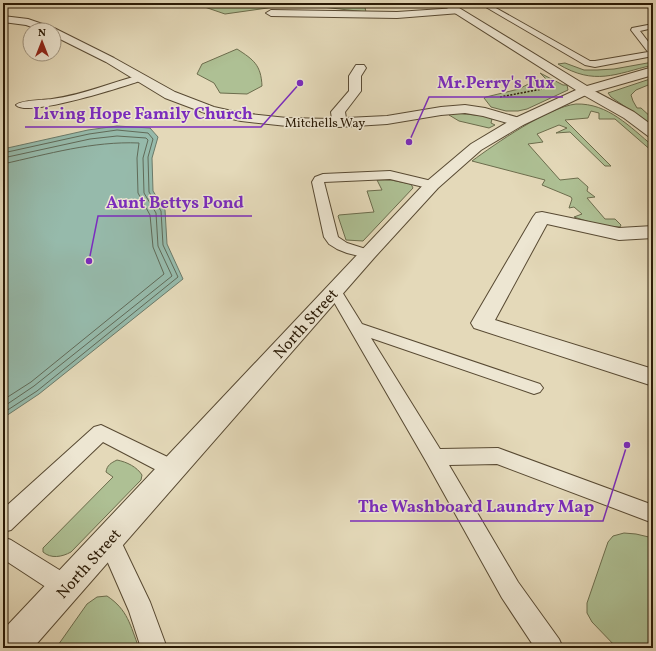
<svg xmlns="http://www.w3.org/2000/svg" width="656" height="651" font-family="Vollkorn,serif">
	<rect width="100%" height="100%" fill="#e4d9b9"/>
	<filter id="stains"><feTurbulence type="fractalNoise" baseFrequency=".005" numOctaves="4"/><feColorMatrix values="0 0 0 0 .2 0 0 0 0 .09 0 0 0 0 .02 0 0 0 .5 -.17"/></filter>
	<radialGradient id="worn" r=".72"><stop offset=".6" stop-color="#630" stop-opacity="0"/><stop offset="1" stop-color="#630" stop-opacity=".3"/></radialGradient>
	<path fill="#aec094" stroke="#6c6d4d" d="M193 3H364L366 12 296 4 225 14Z
		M237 49C254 60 261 65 262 86L247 94 220 93 214 83 197 74 202 64Z
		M653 62V65C615 74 595 86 558 64L565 63 584 70H597L614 69Z
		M540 73 563 85H567L568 90 527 109 518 111H506L491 107 484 98 486 97 519 89 532 82 546 79Z
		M653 78V83L636 90 631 95 633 101 637 108H641L653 119V126L611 97 608 93Z
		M576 104C608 103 630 127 653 146V152L615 119H599V113L591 111 588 118 565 120 611 166H605L570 132 556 133 567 128 559 125 537 134 543 142 528 144 560 180 578 178 588 187 587 191 595 197 587 198 605 219H615L621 225 620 227 602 226 574 217 582 214 574 207 569 208 572 199 571 197 542 185 545 180 472 161C495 144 548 107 576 104Z
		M455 113 485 116 492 119 491 123 495 125 489 128 459 121 449 115Z
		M377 180H391L411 184 413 188 363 241 346 240 338 216 339 215 374 212 367 191 382 190Z
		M117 460C127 462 137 467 142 475L141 480 71 552C62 557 51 559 43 552V548L113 477 106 472C107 465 111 463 117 460Z
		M624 533 636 534 653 538V648H617L592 622 587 613V603L608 542 613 536Z
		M107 596C128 610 130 625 139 648H56L87 604 97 597Z"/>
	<path fill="#96baab" stroke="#6b7a69" d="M117 126 150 128 158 137 152 158 153 191 165 210 167 244 183 279 39 394 3 418V149L88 130Z"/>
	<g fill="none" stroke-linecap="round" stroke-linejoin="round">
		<path stroke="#606a58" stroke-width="1" d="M3 153 89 134 117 130 148 133 153 139 148 157 149 192 161 211 163 245 178 277 37 391 3 413
			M3 158 90 139 117 136 146 138 148 140 143 158 144 193 156 213 158 246 172 276 34 386 3 407
			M3 164C48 154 93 141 139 143L137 158 138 193 150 215 153 247 164 274 31 382 3 400"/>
		<defs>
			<path id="service" d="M479 3H487L590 61H595L648 52 631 30 632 28 653 24V28L640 31 653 48V56L595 67 585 65Z
				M140 75 143 76 144 78 143 80C125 86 28 118 16 105 21 100 44 100 52 99 83 95 110 83 140 75Z
				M390 171 436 182 438 185 436 188 432 189 390 179 324 182 338 237 347 243 372 251 374 254 372 257 367 258 347 253 337 249 329 244 324 237 312 182 315 177 323 174Z
				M334 285 339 287 362 324 540 384 543 388 540 392 534 394 371 338 440 449 498 448 653 505V523L497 464 449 465 518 582 559 639 563 648H535L502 598 427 463 327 290 329 287Z
				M101 425 180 463 183 469 180 475 173 477 166 475 103 442 11 530 3 532V509L94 427Z
				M109 530 117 533 150 602 167 648H141L129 611 98 540 101 533Z
				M3 537 11 540 74 579 78 587 74 595 66 598 58 595 3 559Z"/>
			<path id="minor" d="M457 8 462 11 460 13 397 18 271 16 266 13 271 10 397 12Z
				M3 16 28 19 54 28 114 58 175 92 214 107 241 113 287 118 332 119 331 112 349 91V76L356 65H364L366 68 361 76V91L345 112 346 118 387 116 441 107 465 105 485 108 523 119 525 122 523 125 518 126 483 116 465 113 441 115 387 124 339 127 287 126 241 121 205 113 165 98 106 62 54 36V30H40L26 25 3 22Z
				M585 86 634 112 653 126V137L648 136 624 118 580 93 579 90 580 87Z
				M542 212 619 228 653 226V238L619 240 547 224 495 320 653 369V386L474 328 471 323 533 217 536 213Z"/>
			<path id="tertiary" d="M439 3H451L587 86 653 67V75L590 93 523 125 481 150 438 188 374 258 33 648H3V630L426 182 471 144 513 119 576 90Z"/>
		</defs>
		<use href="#service" stroke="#584a33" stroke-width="2"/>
		<use href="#minor" stroke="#584a33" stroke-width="2"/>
		<use href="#tertiary" stroke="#584a33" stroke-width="2"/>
		<path stroke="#2a1a06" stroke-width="1.5" stroke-dasharray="2 1.5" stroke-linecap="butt" d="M500 97 542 89"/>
		<use href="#service" fill="#ede6d2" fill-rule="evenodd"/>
		<use href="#minor" fill="#ede6d2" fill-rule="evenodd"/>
		<use href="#tertiary" fill="#ede6d2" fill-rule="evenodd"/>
	</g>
	<g text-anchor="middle" stroke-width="3" stroke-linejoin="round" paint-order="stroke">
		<g font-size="13" fill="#2a1a06" stroke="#ede6d2">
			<text x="325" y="127">Mitchells Way</text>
		</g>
		<g font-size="16" fill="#2a1a06" stroke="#ede6d2">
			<text transform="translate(305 323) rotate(-48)" y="6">North Street</text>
			<text transform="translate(88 563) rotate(-48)" y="6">North Street</text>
		</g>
	</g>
	<path fill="none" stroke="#7b2cbf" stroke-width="1.5" d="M409 142L429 97H563M300 83L261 127H25M89 261L98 216H252M627 445L603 521H350"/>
	<g fill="#7b2cbf" stroke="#ede6d2" stroke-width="1.5">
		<circle cx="409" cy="142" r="4"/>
		<circle cx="300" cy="83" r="4"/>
		<circle cx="89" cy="261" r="4"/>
		<circle cx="627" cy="445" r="4"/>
	</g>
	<g font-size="17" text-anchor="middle" font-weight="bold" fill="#7b2cbf" stroke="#ede6d2" stroke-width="3" stroke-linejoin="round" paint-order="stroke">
		<text x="496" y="88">Mr.Perry's Tux</text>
		<text x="143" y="119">Living Hope Family Church</text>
		<text x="175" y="208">Aunt Bettys Pond</text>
		<text x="476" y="512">The Washboard Laundry Map</text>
	</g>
	<rect width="656" height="651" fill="none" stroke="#e4d9b9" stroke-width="16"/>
	<rect x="4" y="4" width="648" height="643" fill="none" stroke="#2a1a06" stroke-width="2"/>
	<rect x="8" y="8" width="640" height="635" fill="none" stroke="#2a1a06"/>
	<g transform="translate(42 42)"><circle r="19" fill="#ede6d2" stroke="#9f9480"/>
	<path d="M0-3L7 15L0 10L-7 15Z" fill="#8f2418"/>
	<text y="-6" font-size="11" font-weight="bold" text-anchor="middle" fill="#2a1a06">N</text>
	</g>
	<rect width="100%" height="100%" filter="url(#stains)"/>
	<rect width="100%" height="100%" fill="url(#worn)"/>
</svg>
